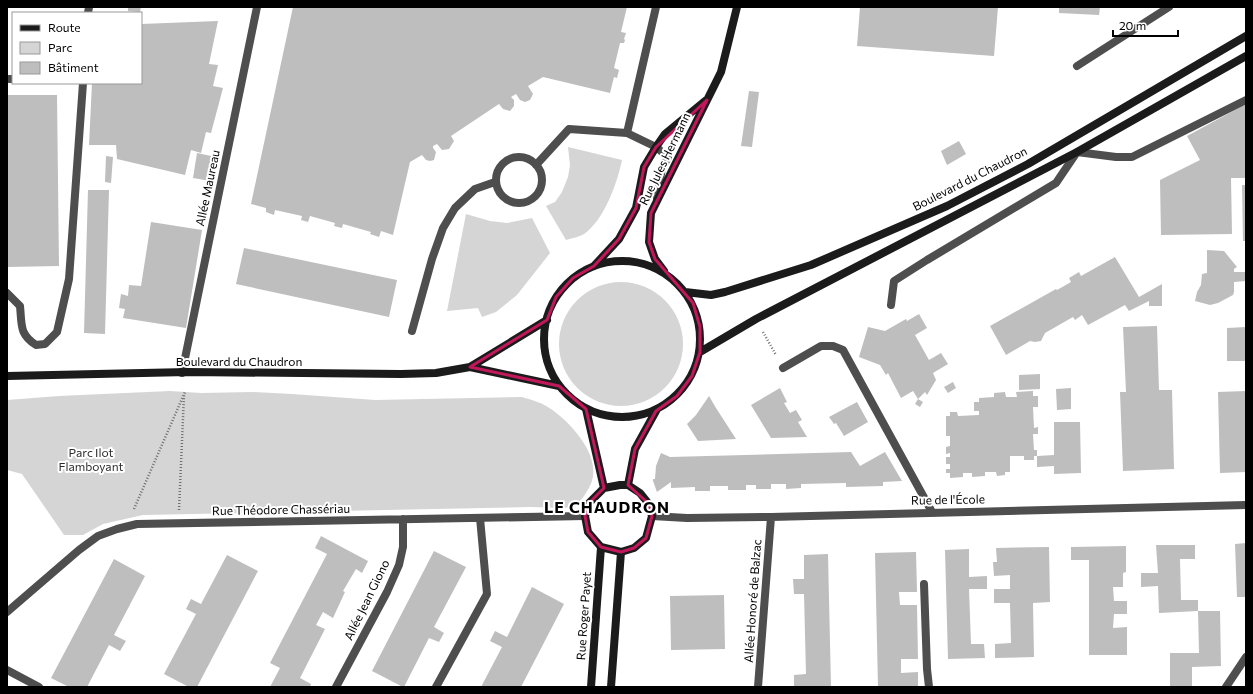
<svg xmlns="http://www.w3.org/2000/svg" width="1253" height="694" font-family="Commissioner,sans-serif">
	<rect width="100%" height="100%" fill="#fff"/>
	<path fill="#d5d5d5" d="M568 147 622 160C617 184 604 220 584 234 579 237 572 238 566 240L546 206 555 202 562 192 568 177 570 165Z
		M466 214 490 221 507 223 532 218 550 253 517 295 496 312 482 317 478 308 447 311Z
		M559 344a62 62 0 1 1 124 0a62 62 0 1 1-124 0Z
		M170 391 201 393 252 392 292 394 375 400 522 397C532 400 543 403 551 409 571 423 600 454 592 481 589 490 582 499 575 507L563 508 531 507 143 515 103 524 83 535H64L22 474 7 470V400L59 396Z"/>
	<path fill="#bebebe" d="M128 7H141L140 12 128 11Z
		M293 7H627L621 32 626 33 624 39 625 40 624 43H620L614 68 619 70 617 78 614 77 610 93 543 77 528 86 533 94 530 100 525 102 520 100 516 94 511 97 514 100V106L510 111 503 109 499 104 451 136 454 141 449 149 442 150 437 144 433 146V148L436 152 434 160 430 161 426 160 422 155 410 162 393 235 381 231 379 237 370 234 371 232 343 224 342 228 334 226 335 223 310 216 308 222 301 220 302 216 275 210 274 215 266 212V208L251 204Z
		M860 7H998L994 56 857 46Z
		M1059 7H1100L1099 15 1059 13Z
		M218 21 209 64 218 65 213 86 223 88 211 133 206 132 201 153 191 150 185 175 117 159 116 145H89L92 83H141V24Z
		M749 91 759 92 752 147 741 146Z
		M7 95H57L59 266 7 267Z
		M1246 104V178H1231L1232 234 1161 235 1160 180 1200 160 1187 136Z
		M959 141 966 154 947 165 941 151Z
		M197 153 216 157 211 181 193 178Z
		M106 156 113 157 111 183 105 182Z
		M1242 185H1246V241H1243Z
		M88 190H109L105 334 84 333Z
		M151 222 202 230 186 328 123 318 125 309 119 308 121 294 128 296 129 285 141 286Z
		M244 248 397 280 389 317 236 284Z
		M1207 250 1224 251 1237 267 1234 269V272H1246V281L1234 282V292L1233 295 1218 303 1210 305 1195 301 1197 292 1201 285 1202 274 1207 273Z
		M1115 257 1139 297 1162 284V306H1149V301L1129 311 1125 305 1088 325 1082 315 1075 320 1073 317 1045 333 1041 341 1035 342 1030 341 1006 355 990 326 1056 289 1057 290 1071 282 1069 278 1079 272 1081 276Z
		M919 314 927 328 915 335 929 360 941 353 948 364 933 373 936 380 927 395 925 392 918 399 923 402 920 407 915 404 918 399 913 391 901 398 888 373 886 375 880 365 859 357 868 327 885 331 906 319 907 321Z
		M1157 326 1159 390H1172L1174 469 1123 471 1120 392H1126L1123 327Z
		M1246 327V361H1227V328Z
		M1040 374V389L1019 390V375Z
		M953 382 956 388 948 393 944 387Z
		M780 388 787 402 784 403 790 413 796 410 802 420 798 422 807 437 771 438 751 405Z
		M1071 388V409L1057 410 1056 389Z
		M1033 391V396H1038V407H1033L1034 428 1038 427V434H1033L1034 450H1037V456H1034V460H1024V456H1010V472H1005V475L997 476 996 472H985V476L972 477V473H963V477L950 478V473H946V469H950V464H946V457H950V453L946 454V447L950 446V436H946V416H950V412H957L958 416 979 415V411H974V402H979V398L994 397V393L1005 392 1006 397H1017L1016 392Z
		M1246 391V472L1220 473 1218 392Z
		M709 396 716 408 736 439 698 441 687 424 696 415Z
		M857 402 868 422 844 436 836 423 834 424 829 417Z
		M1054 422H1080L1081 473 1054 474V466L1037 467V456L1054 455Z
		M851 452 860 466 885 452 902 481 883 482V486L846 487V483L801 484V488L786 489V484H771V489H756V485H746V490H728V486H710V491H695V487L671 488V482L657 492 653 481V479H655L656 466 661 453 670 457Z
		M321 536 368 561 362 573 356 569 343 591 345 592 333 618 323 612 316 625 325 629 300 678 311 684 310 687H270L280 668 270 663 327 554 315 548Z
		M1246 543V597H1237L1235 544Z
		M1156 545H1195V559H1180L1181 600H1198V611L1159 613 1158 586 1141 587V573H1158Z
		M1126 546V572L1123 573V587H1113L1114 601H1127V614H1114L1113 628 1127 627V655H1089V560H1071V547Z
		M1049 547 1050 602 1033 603 1034 657 995 658V644L1011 643 1010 603H994V589H1010V575L994 576 993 562H997L996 548Z
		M969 549V577L987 576V589H969L971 644H984L985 658 948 659 945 550Z
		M434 551 466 567 434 627 444 633 439 642 429 638 404 687H403L372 671Z
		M916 552 917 592H899L900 605H917L918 659H901V673L918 672V687H878L875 553Z
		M828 554 831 687H794V675L806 674 804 594H794L793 579H804V555Z
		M227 555 258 571 197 687H189L164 674 196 614 186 609 191 599 201 604Z
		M114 559 145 576 114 635 126 641 120 651 109 645 87 687H69L51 678Z
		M532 587 564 604 521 687H481L502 647 490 641 495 631 507 637Z
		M724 595 725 649 671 650 670 596Z
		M1198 611H1220L1221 666 1192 667V687H1170V653H1199Z"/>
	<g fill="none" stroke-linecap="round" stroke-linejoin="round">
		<path stroke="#707070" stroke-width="2.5" stroke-dasharray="1 2" stroke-linecap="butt" d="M763 332 776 355
			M134 509 185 392
			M179 510 184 395"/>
		<path stroke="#4e4e4e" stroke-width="8" d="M88 13 89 7
			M1077 66 1169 7
			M7 79H13
			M627 133 656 7
			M496 180a23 23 0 1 1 46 0a23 23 0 1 1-46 0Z
			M536 165 569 129 627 133 656 147
			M7 293 20 306C22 325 19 334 36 345L45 344 57 332 69 279 83 83
			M891 305 894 281 927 260 1056 183 1077 152 1116 157H1132L1246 100
			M412 331 432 259 443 228 455 208 475 189 495 182
			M783 368 821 346H833L843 350 932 512"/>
		<path stroke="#4e4e4e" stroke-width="8" d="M656 147 668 157 662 168 657 198
			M182 373 257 7
			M652 516 687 518 771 517 1246 505
			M924 584 927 669 929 687
			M7 612 79 550 98 536 117 529 137 524 585 516
			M7 670 39 687
			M336 687 387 592 399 565 403 547V519
			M436 687 487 594 480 518
			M758 687 771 517
			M1226 687 1246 657"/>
		<path stroke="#1b1b1b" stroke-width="8" d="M544 339a78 78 0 1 1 156 0a78 78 0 1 1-156 0Z
			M594 266 619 239 636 208 644 167 656 147 665 134 705 101
			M664 271 655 259 649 242 651 213 721 72 737 7
			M685 292 711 295 725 292 811 265 947 206 1028 164 1246 36
			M700 352 756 319 1077 152 1246 56
			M470 367 547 320
			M7 376 188 372 401 374 436 373 470 367 559 386
			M586 409 604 488
			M620 485H628L640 493 648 503 652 516 646 538 634 548 621 552 601 547 588 532 585 516 589 503 604 488Z
			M628 485 635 449 656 411
			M591 687 601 547
			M611 687 621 552"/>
	</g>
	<path fill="none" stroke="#c2185b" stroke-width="3" stroke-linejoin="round" d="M707 100 651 213 649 242 655 259 693 303 700 327V352L692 376 677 396 656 411 635 449 628 485 648 503 652 516 646 538 634 548 621 552 601 547 588 532 585 516 589 503 604 488 586 409 559 386 470 367 547 320 556 297 573 278 594 266 619 239 636 208 644 167 656 147Z"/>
	<g text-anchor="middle" stroke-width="4" stroke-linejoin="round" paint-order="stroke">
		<g font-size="12" fill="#000" stroke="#fff">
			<text transform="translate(665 159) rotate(-64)" y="4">Rue Jules Hermann</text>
			<text transform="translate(970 179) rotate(-27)" y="4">Boulevard du Chaudron</text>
			<text transform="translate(208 188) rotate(-78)" y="4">Allée Maureau</text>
			<text x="239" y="366">Boulevard du Chaudron</text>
			<text transform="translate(948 500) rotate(-1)" y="4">Rue de l'École</text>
			<text transform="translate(281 510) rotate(-1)" y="4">Rue Théodore Chassériau</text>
			<text transform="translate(367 600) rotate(-64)" y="4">Allée Jean Giono</text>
			<text transform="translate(753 601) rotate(-86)" y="4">Allée Honoré de Balzac</text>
			<text transform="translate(584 616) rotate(-86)" y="4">Rue Roger Payet</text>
		</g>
		<g font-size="12" fill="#2c2c2c" stroke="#fff">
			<text x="91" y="457">Parc Ilot<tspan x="91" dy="14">Flamboyant</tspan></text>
		</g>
		<g font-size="16" font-weight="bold" letter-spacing="1" fill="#000" stroke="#fff">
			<text x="607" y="513">LE CHAUDRON</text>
		</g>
	</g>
	<rect width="1253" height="694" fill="none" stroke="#000000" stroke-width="16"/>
	<rect x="12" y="12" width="130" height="72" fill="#ffffff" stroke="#999999"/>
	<rect x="20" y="25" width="20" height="6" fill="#1b1b1b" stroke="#999999"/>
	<text x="48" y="32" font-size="12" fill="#000000">Route</text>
	<rect x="20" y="42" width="20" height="12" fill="#d5d5d5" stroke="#999999"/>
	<text x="48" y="52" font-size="12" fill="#000000">Parc</text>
	<rect x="20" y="62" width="20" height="12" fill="#bebebe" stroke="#999999"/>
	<text x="48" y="72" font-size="12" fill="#000000">Bâtiment</text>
	<path d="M1113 30v6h65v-6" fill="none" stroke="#000000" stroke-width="2"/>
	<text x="1119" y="30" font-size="12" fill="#000000" stroke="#ffffff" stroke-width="3" paint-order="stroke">20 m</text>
</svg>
